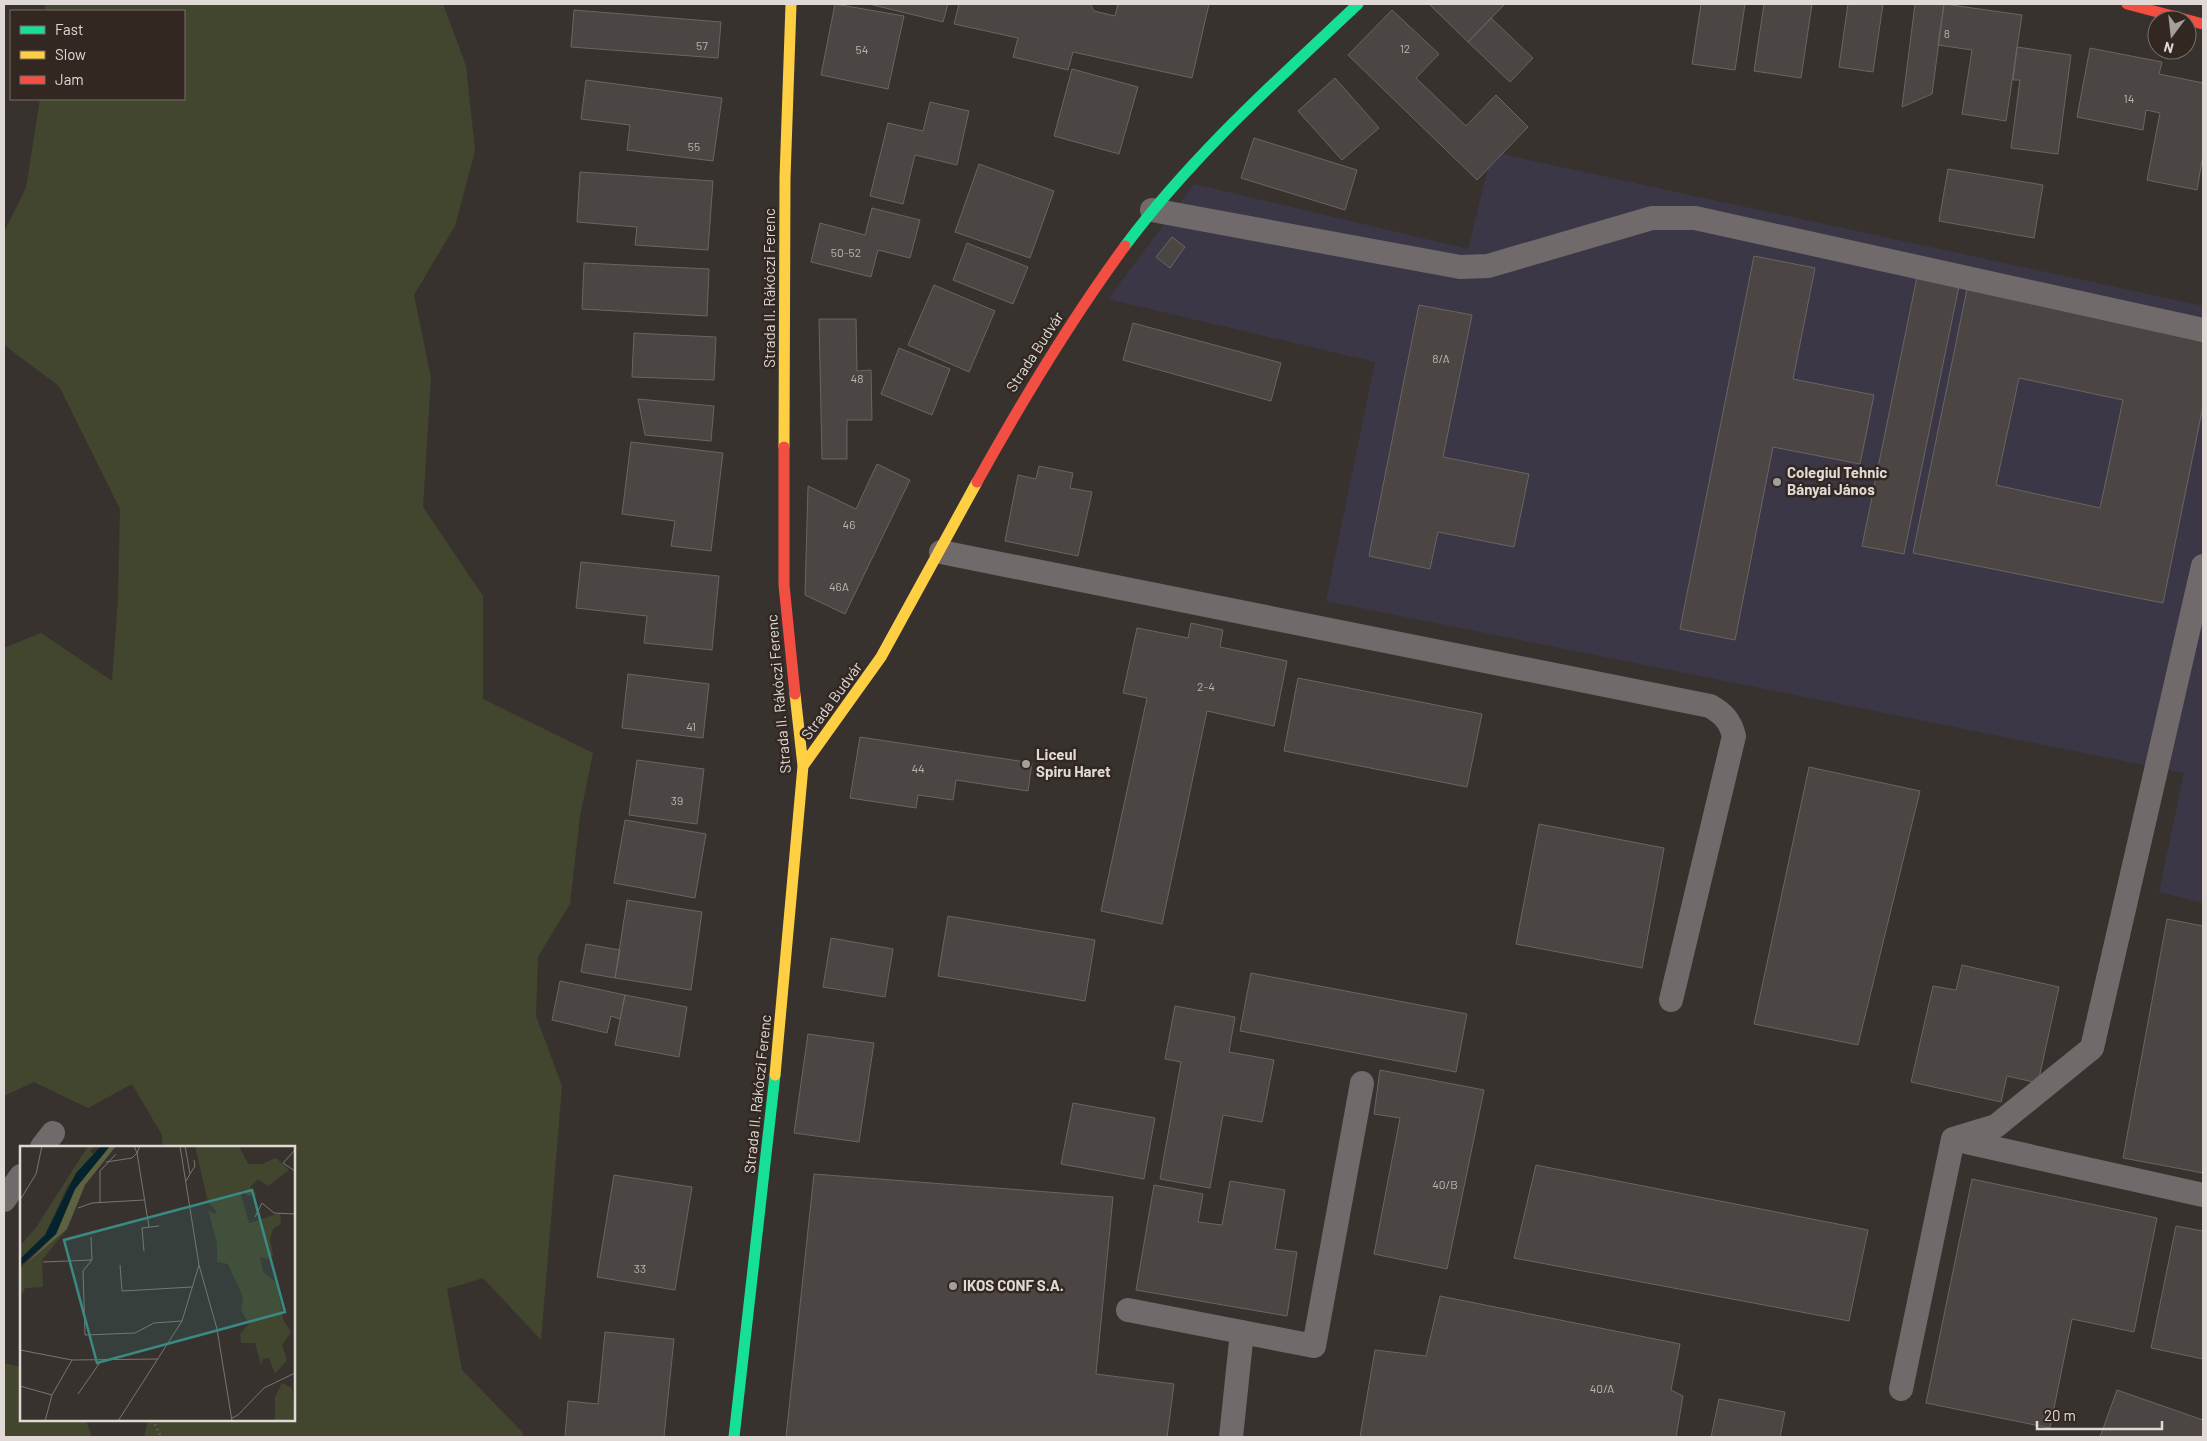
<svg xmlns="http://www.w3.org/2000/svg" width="2207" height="1441" font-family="Barlow,sans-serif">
	<rect width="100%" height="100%" fill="#38322f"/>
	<path fill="#3c3746" d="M1492 152 2203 306V903L2159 892 2184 773 1326 601 1375 362 1108 299 1194 184 1468 249Z"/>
	<path fill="#43462e" d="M45 4H443L466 66 475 151 455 226 414 295 431 378 423 507 483 596V699L593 753 580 816 570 904 538 957 536 1016 562 1086 541 1340 483 1278 447 1289 462 1370 523 1433 522 1437H144L148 1420H294V1147H162V1135L132 1084 88 1108 34 1082 4 1096V648L41 633 112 681 118 599 120 509 59 386 4 345V232L26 188 40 99H184V11H45Z
		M4 1363 21 1367V1420H86L92 1437H4Z"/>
	<path fill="#4b4643" stroke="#6a6562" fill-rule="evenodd" d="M835 4 904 16 888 89 821 75Z
		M869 4H948L943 22Z
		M959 4H1090L1094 11 1115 16 1118 4H1209L1192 78 1073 52 1068 70 1013 57 1018 38 954 24Z
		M1429 4H1505L1468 42Z
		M1701 4H1745L1735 70 1692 64Z
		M1764 4H1812L1801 78 1754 71Z
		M1848 4H1883L1873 72 1839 67Z
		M1915 4H1944L1932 94 1902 107Z
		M1944 4 2022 15 2006 121 1962 114 1972 50 1938 45Z
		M574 10 721 22 718 58 571 47Z
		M1392 10 1439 54 1416 78 1466 126 1496 95 1528 127 1477 180 1348 55Z
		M1491 18 1533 58 1510 82 1468 42Z
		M2017 47 2071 55 2058 154 2011 148 2020 80H2013Z
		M2090 48 2162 62 2159 74 2203 83V155L2197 190 2147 180 2160 113 2146 110 2143 130 2077 117Z
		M1072 69 1138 87 1119 154 1054 136Z
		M1335 78 1379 128 1342 160 1298 111Z
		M586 80 722 98 713 161 627 150 630 125 581 119Z
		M930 102 969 111 957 165 915 155 903 204 870 196 888 123 923 131Z
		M1254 138 1357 170 1345 210 1241 178Z
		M979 164 1054 191 1030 258 955 232Z
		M1948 169 2043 185 2034 238 1939 221Z
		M580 172 713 181 708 250 635 245 637 227 577 222Z
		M872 208 920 220 910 258 878 250 871 277 811 262 820 223 865 235Z
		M1172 237 1185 247 1170 268 1156 257Z
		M967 243 1028 267 1013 304 953 280Z
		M1754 256 1815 268 1793 379 1874 395 1860 464 1773 447 1735 640 1680 629Z
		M584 263 709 269 707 316 582 309Z
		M1917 277 1959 286 1904 554 1862 546Z
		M934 285 995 311 969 372 908 345Z
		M1967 289 2203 337V406L2163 603 1913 553ZM2019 378 2123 400 2100 508 1996 485Z
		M1419 305 1472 315 1443 457 1529 474 1514 547 1438 532 1430 569 1369 556Z
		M819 319H856L857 371 871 370 872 420H847V459H822Z
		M1133 323 1281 363 1271 401 1123 360Z
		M634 333 716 337 714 380 632 377Z
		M899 348 950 369 932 415 881 394Z
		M638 399 714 406 711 441 645 435Z
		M631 442 723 453 711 551 671 546 675 521 622 514Z
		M877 464 910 480 845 614 805 595 808 486 856 509Z
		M1039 466 1073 473 1070 488 1092 492 1078 556 1005 541 1018 475 1036 479Z
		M581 562 719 576 712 650 644 643 647 616 576 608Z
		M1191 623 1223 630 1220 647 1287 661 1274 726 1207 711 1162 924 1101 911 1147 698 1123 693 1137 628 1188 638Z
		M628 674 709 684 703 738 622 728Z
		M1298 678 1482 714 1467 787 1284 751Z
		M860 737 1032 763 1028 791 956 780 953 800 918 795 916 808 850 798Z
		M637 760 704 769 697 824 629 815Z
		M1809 767 1920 791 1858 1045 1754 1024Z
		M625 820 706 834 695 898 614 883Z
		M1539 824 1664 848 1642 968 1516 944Z
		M627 900 702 912 691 990 615 978Z
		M948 916 1095 940 1085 1001 938 976Z
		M2167 919 2203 926V1173L2123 1158Z
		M831 938 893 949 885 997 823 987Z
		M586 944 620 950 615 978 581 972Z
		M1962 965 2059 987 2038 1083 2007 1076 2001 1102 1911 1082 1933 986 1956 990Z
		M1251 973 1467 1014 1456 1072 1240 1031Z
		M560 981 625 995 620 1019 611 1016 607 1033 552 1020Z
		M625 995 687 1007 679 1057 615 1045Z
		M1175 1006 1235 1017 1229 1052 1274 1060 1262 1122 1223 1115 1210 1188 1160 1179 1181 1062 1165 1059Z
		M808 1034 874 1043 859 1142 794 1133Z
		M1380 1070 1484 1090 1447 1269 1374 1254 1400 1118 1374 1114Z
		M1073 1103 1155 1118 1144 1179 1061 1164Z
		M1536 1165 1868 1230 1849 1321 1514 1258Z
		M814 1174 1113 1197 1096 1374 1174 1384 1167 1437H786Z
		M614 1175 692 1187 675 1290 597 1277Z
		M1972 1179 2157 1218 2134 1332 2072 1319 2050 1428 1926 1403Z
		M1230 1181 1285 1190 1275 1249 1297 1252 1287 1316 1136 1290 1154 1185 1203 1194 1198 1222 1222 1225Z
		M2176 1226 2203 1231V1359L2151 1348Z
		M1440 1296 1680 1344 1671 1390 1683 1396 1676 1437H1360L1375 1350 1426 1356Z
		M605 1332 674 1339 664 1437H565L568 1401 598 1404Z
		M2117 1390 2203 1420V1437H2100Z
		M1719 1399 1785 1412 1780 1437H1711Z"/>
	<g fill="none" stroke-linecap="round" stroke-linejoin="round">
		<path stroke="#736e6b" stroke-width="3" stroke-dasharray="1 4" stroke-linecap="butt" d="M153 1420 161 1437"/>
		<path stroke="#716a6a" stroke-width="24" d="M1152 210 1460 267 1488 266 1652 218H1695L2203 330
			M941 552 1710 706C1724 714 1730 721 1734 736L1671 1000
			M1953 1139 1996 1126 2092 1048 2203 566
			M42 1147 53 1133
			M4 1200 21 1176
			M1128 1310 1314 1346 1362 1083
			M1901 1389 1953 1139 2203 1195
			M1231 1437 1242 1332"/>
		<path stroke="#16e098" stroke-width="11" d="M1125 246C1192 156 1276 81 1358 4
			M734 1437 775 1075"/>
		<path stroke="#ffcf43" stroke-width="11" d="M784 447 785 178 791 4
			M803 766 881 657 977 482
			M775 1075 803 766 795 694"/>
		<path stroke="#f24e42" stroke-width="11" d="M2127 4 2203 24
			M784 447V585L795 694
			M977 482C1022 401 1070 321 1125 246"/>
	</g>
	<g fill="#a59f9b" stroke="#322721" stroke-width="2">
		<circle cx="1777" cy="482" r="5"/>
		<circle cx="1026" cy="764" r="5"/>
		<circle cx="953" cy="1286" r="5"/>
	</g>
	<g text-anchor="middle" stroke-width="5" stroke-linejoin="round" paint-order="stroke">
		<g font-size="12" fill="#bbb4b0">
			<text x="1947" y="38">8</text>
			<text x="702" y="50">57</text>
			<text x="1405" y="53">12</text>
			<text x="862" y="54">54</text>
			<text x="2129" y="103">14</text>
			<text x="694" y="151">55</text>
			<text x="846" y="257">50-52</text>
			<text x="1441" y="363">8/A</text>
			<text x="857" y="383">48</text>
			<text x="849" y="529">46</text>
			<text x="839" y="591">46A</text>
			<text x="1206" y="691">2-4</text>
			<text x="691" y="731">41</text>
			<text x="918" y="773">44</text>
			<text x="677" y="805">39</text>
			<text x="1445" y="1189">40/B</text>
			<text x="640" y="1273">33</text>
			<text x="1602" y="1393">40/A</text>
		</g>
		<g font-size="15" fill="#e0d9d5" stroke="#322721">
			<text transform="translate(770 288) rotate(-90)" y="5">Strada II. Rákóczi Ferenc</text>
			<text transform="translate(1035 352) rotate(-57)" y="5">Strada Budvár</text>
			<text transform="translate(779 694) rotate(-95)" y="5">Strada II. Rákóczi Ferenc</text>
			<text transform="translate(832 701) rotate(-54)" y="5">Strada Budvár</text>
			<text transform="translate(758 1094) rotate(-84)" y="5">Strada II. Rákóczi Ferenc</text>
		</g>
		<g font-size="15" font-weight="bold" fill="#e0d9d5" stroke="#322721" text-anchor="start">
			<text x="1787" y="478">Colegiul Tehnic<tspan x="1787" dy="17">Bányai János</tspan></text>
			<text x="1036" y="760">Liceul<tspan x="1036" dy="17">Spiru Haret</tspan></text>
			<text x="963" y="1291">IKOS CONF S.A.</text>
		</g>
	</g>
	<g transform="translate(20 1146)">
		<rect width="275" height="275" fill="#38322f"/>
		<path d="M68 0H74L70 6 74 8 47 41 25 89 0 113V100L17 80ZM175 0H219L228 18H242L256 12 269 24 248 40 238 33 230 41 237 49 228 50 223 44 220 45 229 77 260 67 261 78 253 83 250 93 253 109 247 113 240 111 243 126 257 137 263 173 271 186 262 199 267 214 255 228 249 212 243 213 241 219 235 197H221L220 188 229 178 221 164 223 151 208 118 197 116V97L188 64 195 68 197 66 188 56ZM47 83 22 114 23 141 5 142 3 147 0 145V123ZM262 237 272 242 275 275H255V251Z" fill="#43462e"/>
		<path d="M90 0H96L65 39 47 83 0 123 36 88 55 43Z" fill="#5e6240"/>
		<path d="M81 0H90L55 43 36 88 0 120V113L25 89 56 27Z" fill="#05232c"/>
		<path fill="none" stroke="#7b7571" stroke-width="1" d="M114 0 117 7 120 0M160 0 179 119 197 183 212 275M165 0 170 28 166 35M275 4 263 17 275 25M117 7 129 81M86 16 112 12 117 7M170 28 175 20 174 14M0 54 16 28 22 0M80 57V25L96 8M58 62 72 57 124 54M235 71 242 57 254 67 275 68M124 105 122 82 139 80M72 114 63 125 65 189 115 187 134 177 162 175M23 116 72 114 71 91M100 119 102 145 172 141M0 204 52 214 138 213M0 240 32 249M58 248 81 215M212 272 218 269 244 242 275 227M25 275 32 249 52 214M98 275 162 175 179 119"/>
		<path fill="#398a83" fill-opacity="0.15" stroke="#398a83" stroke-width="2.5" d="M232 44 265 166 77 217 44 94Z"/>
		<rect width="275" height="275" fill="none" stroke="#e0d9d5" stroke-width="2.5"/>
	</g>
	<rect width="2207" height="1441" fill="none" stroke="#e0d9d5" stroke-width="10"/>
	<rect x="10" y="10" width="175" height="90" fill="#322721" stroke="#786e69"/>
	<rect x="20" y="26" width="25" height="8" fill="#16e098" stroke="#786e69"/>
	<text x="55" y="35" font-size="15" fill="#e0d9d5">Fast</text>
	<rect x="20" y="51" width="25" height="8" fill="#ffcf43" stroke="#786e69"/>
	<text x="55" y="60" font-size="15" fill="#e0d9d5">Slow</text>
	<rect x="20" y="76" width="25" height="8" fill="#f24e42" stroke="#786e69"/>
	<text x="55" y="85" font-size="15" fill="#e0d9d5">Jam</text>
	<g transform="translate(2172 35) rotate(195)"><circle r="24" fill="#322721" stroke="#786e69"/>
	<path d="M0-4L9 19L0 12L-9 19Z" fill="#a59f9b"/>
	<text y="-8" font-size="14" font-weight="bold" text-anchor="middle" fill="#e0d9d5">N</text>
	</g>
	<path d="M2037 1421v8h125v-8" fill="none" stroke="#e0d9d5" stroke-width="2.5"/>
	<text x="2044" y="1421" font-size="15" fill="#e0d9d5" stroke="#322721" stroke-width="4" paint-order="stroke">20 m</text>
</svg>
